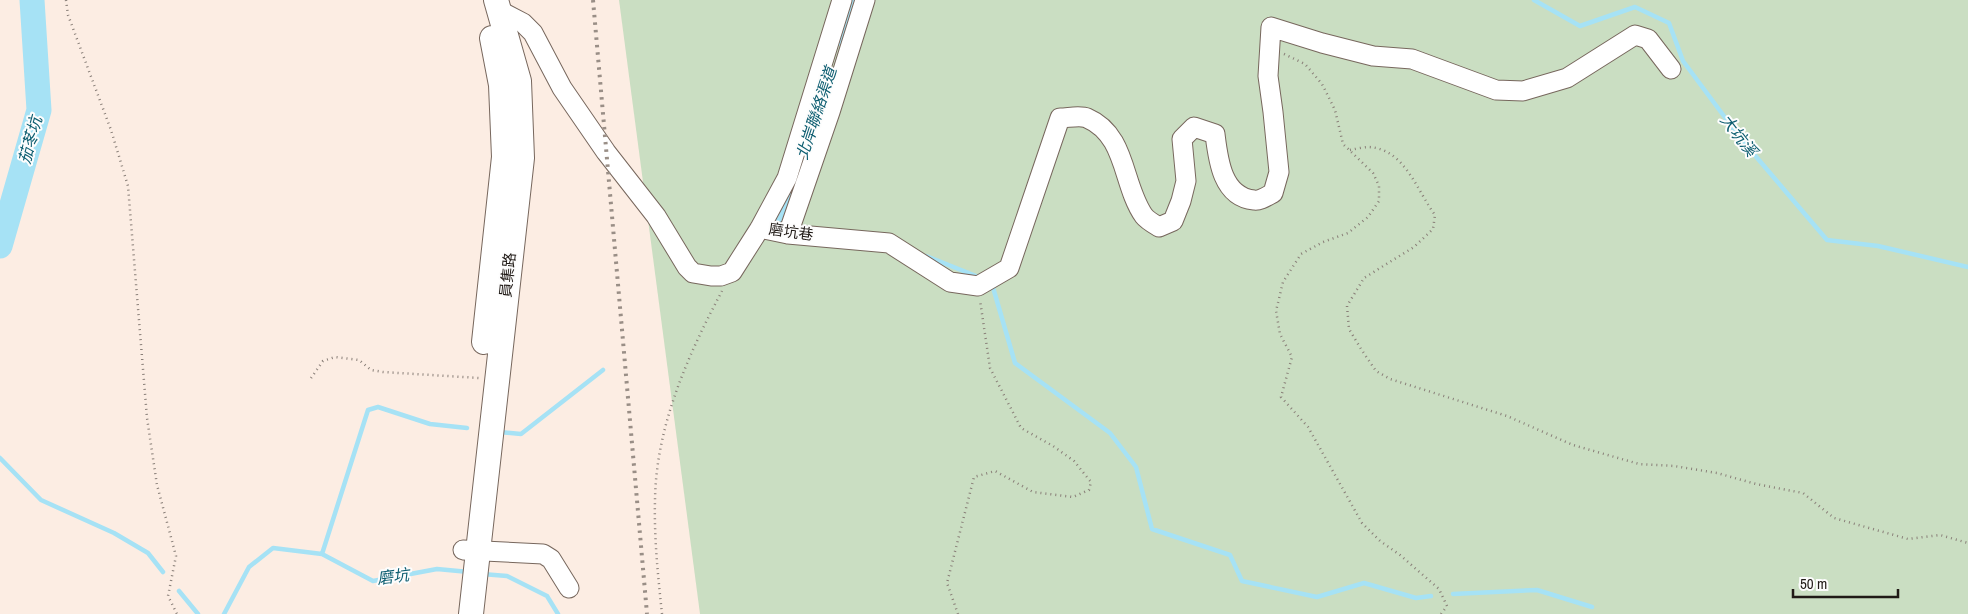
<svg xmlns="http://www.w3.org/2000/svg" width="1968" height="614" font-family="'Archivo Narrow','Noto Sans TC',sans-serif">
	<rect width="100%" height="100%" fill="#fcede3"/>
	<path fill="#cadec2" d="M619 0H1968V614H700Z"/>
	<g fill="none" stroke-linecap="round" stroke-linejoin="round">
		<path stroke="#a6e2f5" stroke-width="4.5" d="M1534 0 1580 26 1635 7 1669 23 1683 61 1741 139 1827 240 1878 246 1968 267
			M926 256 981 278
			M992 284 1015 363 1110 433 1136 467 1152 529 1230 555 1242 581 1317 597 1364 583 1416 598 1431 596
			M499 432 521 434 603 370
			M0 458 41 500 114 533 148 553 163 572
			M322 554 368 410 378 407 430 424 467 428
			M482 574 507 576 547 596 558 614
			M179 591 198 614
			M1453 594 1537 590 1592 607
			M224 614 249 567 273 548 322 554 373 581 437 569 469 572"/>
		<path stroke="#a6e2f5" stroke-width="15" d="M840 38 852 0
			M775 223 789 190"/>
		<path stroke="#a6e2f5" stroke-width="25" d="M0 246 39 110 32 0"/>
		<defs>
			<path id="minor" d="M500 11 523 23 533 33 562 88 606 152 656 216 687 267 693 273 711 276H721L732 272 760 228 787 178 842 0
				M760 228 788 234 889 243 950 282 978 286 1009 268 1060 118C1068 118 1080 115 1087 118 1127 135 1122 185 1144 216 1147 220 1154 224 1159 227L1173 221 1181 201 1186 181 1182 139 1194 127 1215 134C1218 159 1222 197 1254 200 1260 201 1267 196 1273 193L1279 172 1273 112 1268 76 1271 27 1322 43 1373 56 1412 59 1496 90 1523 91 1567 78 1635 35 1648 39 1671 69
				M788 234 830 112 865 0
				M463 550 543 554 551 559 569 588"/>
			<path id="major" d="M484 342 504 157 501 85 492 38
				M471 614 522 158 519 81 496 0"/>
		</defs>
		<use href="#minor" stroke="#77675d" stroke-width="21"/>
		<use href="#major" stroke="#77675d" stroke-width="26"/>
		<path stroke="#897f78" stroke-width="2.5" stroke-dasharray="1 4" stroke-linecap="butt" d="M66 0 68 15 111 130 128 186 147 418 157 485 176 556 168 596 177 614
			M1284 54 1305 64 1322 84 1335 110 1343 144 1373 173 1379 186V201L1368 217 1348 233 1323 242 1301 254 1283 282 1276 311 1280 334 1292 357 1281 397 1308 427 1362 523 1380 541 1400 555 1439 589 1447 606 1441 614
			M1350 150C1356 149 1363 147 1369 147 1405 149 1417 191 1435 215L1433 229 1414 247 1364 278 1347 306 1349 329 1361 349 1376 371 1390 379 1507 416 1573 445 1639 464 1674 466 1717 473 1756 484 1803 493 1834 518 1908 539 1940 535 1968 543
			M311 378 323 361 335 357 359 360 371 370 383 372 479 378
			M662 614C658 576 654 538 655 500 656 426 688 355 722 291
			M958 614 947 583 974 477 995 471 1033 492 1073 497 1089 490 1091 482 1074 461 1053 446 1021 428 990 368 980 300"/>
		<use href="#minor" stroke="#fff" stroke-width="19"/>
		<use href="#major" stroke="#fff" stroke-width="24"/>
		<path stroke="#998e86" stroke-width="4" stroke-dasharray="2.5 5" stroke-linecap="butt" d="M593 0 647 614"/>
	</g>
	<g text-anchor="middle" stroke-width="4" stroke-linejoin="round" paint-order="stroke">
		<g font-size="15" fill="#201a16" stroke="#fdfdfd">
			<text transform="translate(791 232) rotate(8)" y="5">磨坑巷</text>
			<text transform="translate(508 275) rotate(-84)" y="5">員集路</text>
		</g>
		<g font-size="16" font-style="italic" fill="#0c5d70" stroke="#fdfdfd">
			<text transform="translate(816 113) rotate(-72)" y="6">北岸聯絡渠道</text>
			<text transform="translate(1739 135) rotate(52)" y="6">大坑溪</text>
			<text transform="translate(30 140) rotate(-75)" y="6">茄苳坑</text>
			<text transform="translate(393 576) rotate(-7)" y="6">磨坑</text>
		</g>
	</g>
	<path d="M1793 589v8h105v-8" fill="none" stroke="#201a16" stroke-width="2.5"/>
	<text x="1800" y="589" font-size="15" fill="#201a16" stroke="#fdfdfd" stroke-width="4" paint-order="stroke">50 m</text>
</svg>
